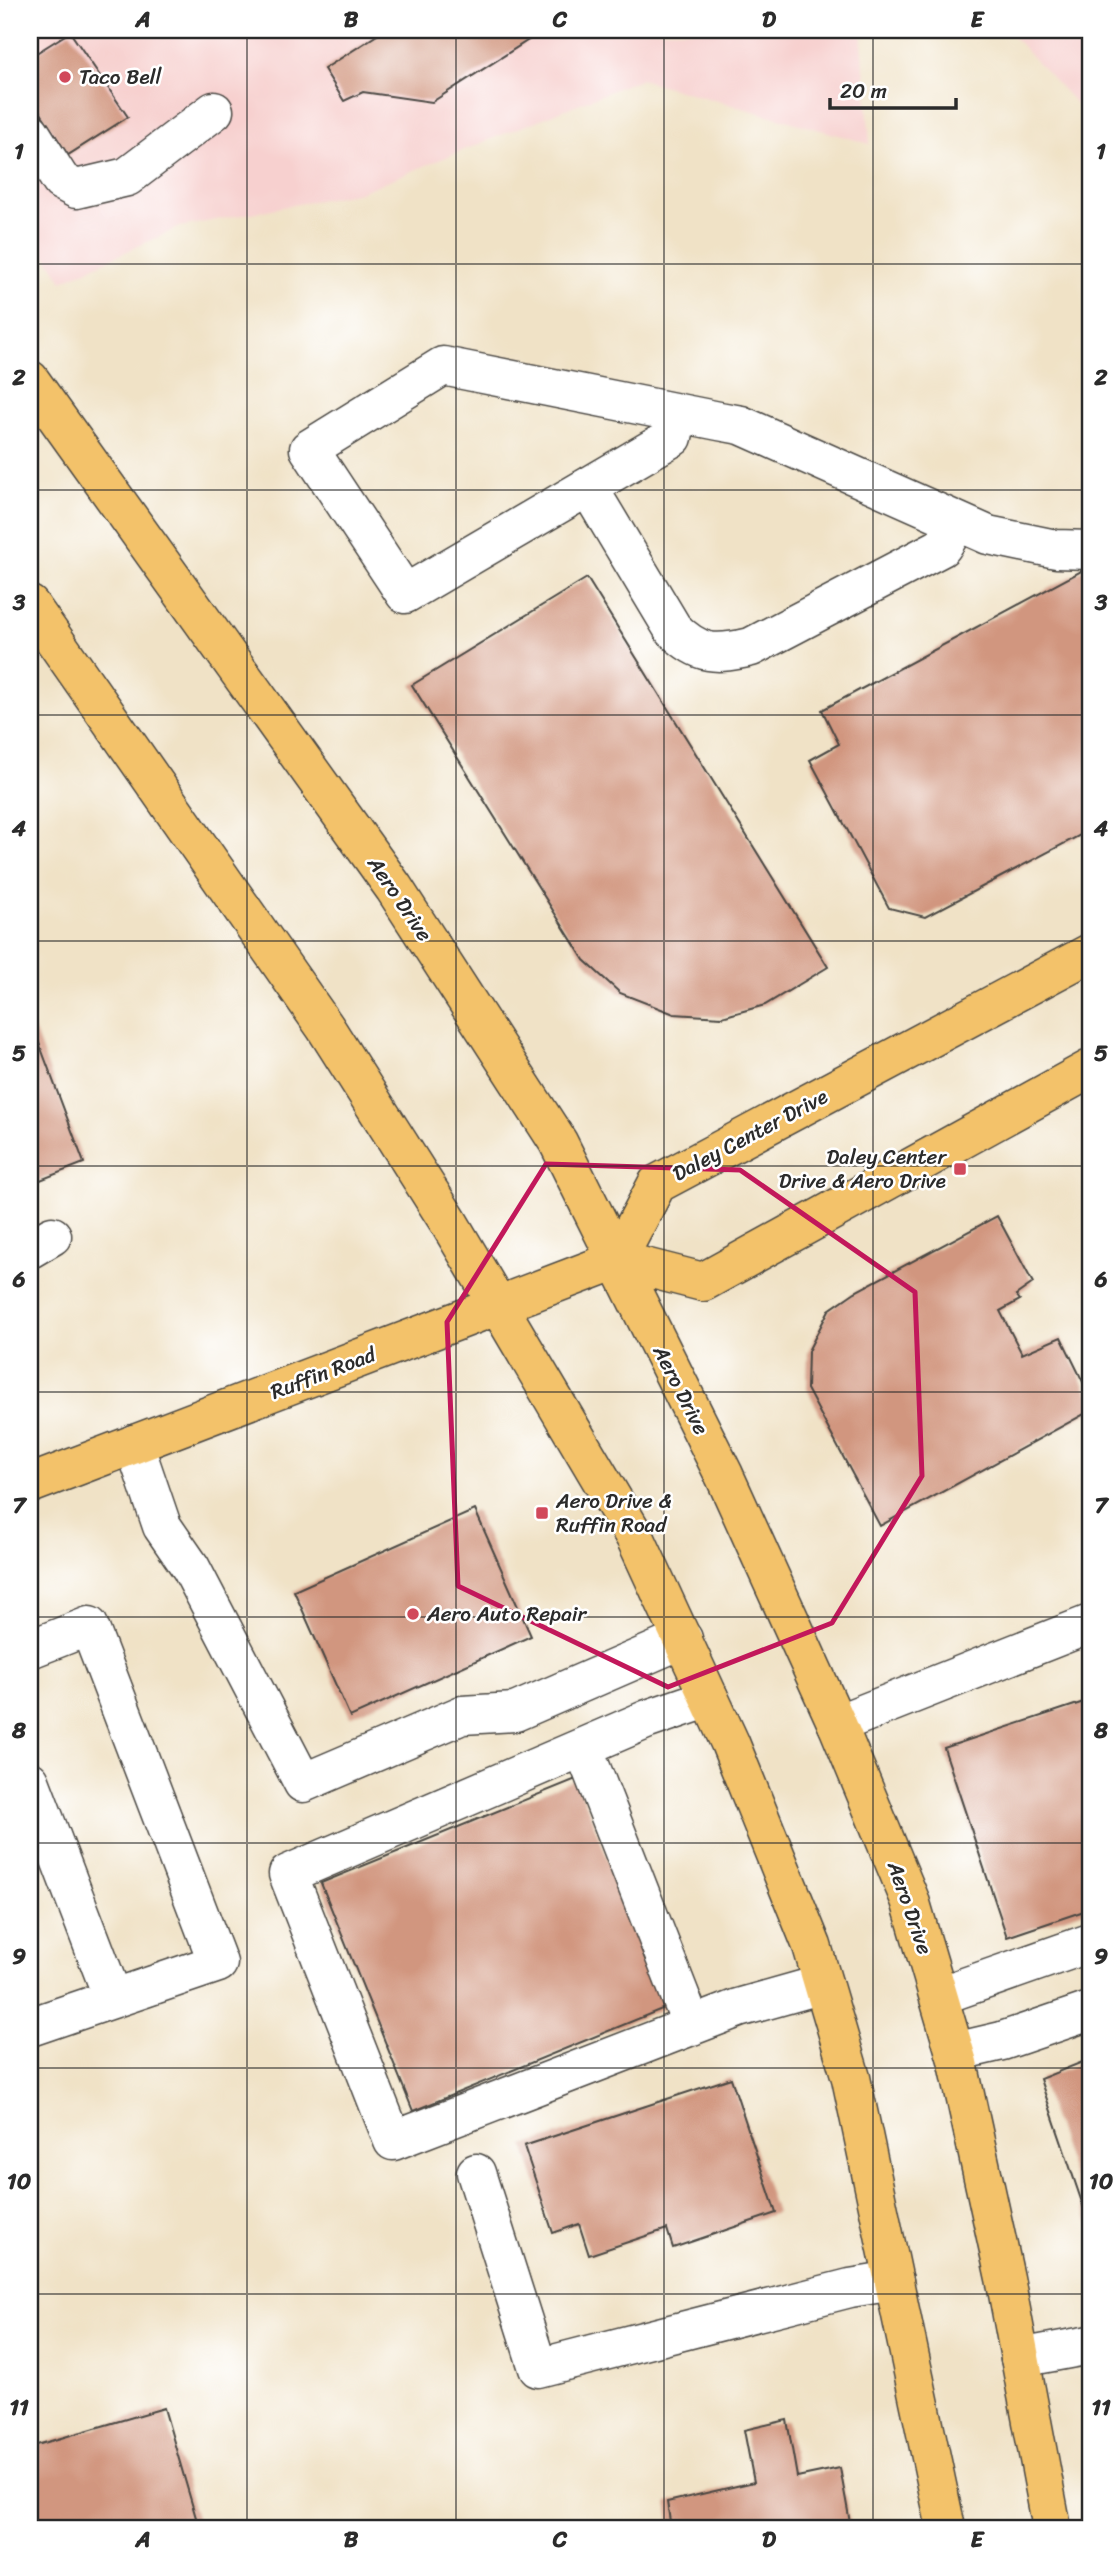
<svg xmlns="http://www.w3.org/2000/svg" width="1120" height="2558" font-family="Sriracha,sans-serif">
	<rect width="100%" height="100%" fill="#fff"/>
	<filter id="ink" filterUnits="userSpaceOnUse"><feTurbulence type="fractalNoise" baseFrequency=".0143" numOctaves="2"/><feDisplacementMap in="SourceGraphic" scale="14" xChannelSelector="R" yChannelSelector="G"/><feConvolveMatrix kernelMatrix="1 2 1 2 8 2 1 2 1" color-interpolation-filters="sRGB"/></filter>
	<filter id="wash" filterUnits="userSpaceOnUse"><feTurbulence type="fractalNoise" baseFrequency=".00686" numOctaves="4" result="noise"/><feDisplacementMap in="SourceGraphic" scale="28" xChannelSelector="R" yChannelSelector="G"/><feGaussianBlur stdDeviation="1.57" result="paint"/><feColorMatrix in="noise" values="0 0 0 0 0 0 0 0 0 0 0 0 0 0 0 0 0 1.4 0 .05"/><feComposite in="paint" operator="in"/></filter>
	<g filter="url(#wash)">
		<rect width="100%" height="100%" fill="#f0e2c6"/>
		<path fill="#f7d0cf" d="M30 30H861L870 144 640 79 360 192 180 227 62 281 30 230Z
			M1007 30H1090V105L1078 106Z"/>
		<g id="blocks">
			<path fill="#d1967f" d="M385 30H544L432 102 363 92 344 101 324 69Z
				M70 32 128 117 68 155 30 96V57Z
				M1085 569 1090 571V830L925 917 889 908 810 760 839 744 822 710Z
				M587 578 828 967 765 1005 722 1017 674 1014 620 993 584 960 412 685Z
				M30 1019 84 1163 30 1184Z
				M997 1216 1033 1283 1016 1295 1020 1300 1000 1311 1022 1354 1061 1337 1090 1396V1411L880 1526 807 1389 808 1351 829 1310 855 1292Z
				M475 1510 531 1636 350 1717 294 1591Z
				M1090 1700V1909L1007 1937 944 1748Z
				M576 1779 667 2007 413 2111 321 1883Z
				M1090 2059V2226L1040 2079Z
				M731 2078 776 2213 673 2248 667 2229 589 2255 579 2224 553 2233 524 2146Z
				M164 2408 199 2528H30V2447Z
				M787 2420 797 2477 840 2468 851 2528H671L667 2502 754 2482 744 2430Z"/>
		</g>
	</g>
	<g filter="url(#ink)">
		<use href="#blocks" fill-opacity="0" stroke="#494642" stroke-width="2"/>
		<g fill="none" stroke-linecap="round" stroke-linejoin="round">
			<defs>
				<path id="minor" d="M30 132 61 181 76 189 127 177 214 111
					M678 413 673 437 405 594 309 449 443 366 719 421 741 425 988 535 1056 549 1090 550
					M588 487 673 629C700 656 716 655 751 647L942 547 958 522
					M30 1249 52 1236
					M134 1444 162 1526 191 1568 303 1783 462 1715 515 1712 683 1639
					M30 1649 89 1626 218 1963 30 2027
					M709 1698 648 1719 288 1874 393 2141 738 2008 823 1984
					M837 1724 1090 1624
					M583 1747 692 2026
					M30 1781 113 1998
					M939 1996 1090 1943
					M955 2052 1002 2041 1090 2011
					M476 2173 538 2368 850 2288 894 2281
					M1020 2358 1090 2345"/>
				<path id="major" d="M30 380 394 888 558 1142 724 1475 837 1724 910 1900 958 2063 1005 2278 1052 2528
					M30 605 325 1027 448 1221 635 1537 730 1743 812 1946 851 2078 946 2528
					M617 1260 657 1184 1090 953
					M617 1260 703 1282 1090 1069
					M30 1484 617 1260"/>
			</defs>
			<use href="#minor" stroke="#494642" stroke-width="41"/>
			<use href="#major" stroke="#494642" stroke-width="41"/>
			<use href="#minor" stroke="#fff" stroke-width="38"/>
			<use href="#major" stroke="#f3c26a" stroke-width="38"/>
		</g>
	</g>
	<path fill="none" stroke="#c2185b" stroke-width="5" stroke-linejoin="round" d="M546 1164 740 1170 915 1292 922 1476 832 1623 668 1687 458 1586 447 1322Z"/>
	<path fill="none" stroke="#2b2b2b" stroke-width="2" stroke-opacity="0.55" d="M247 30V2528M456 30V2528M664 30V2528M873 30V2528M30 264H1090M30 490H1090M30 715H1090M30 941H1090M30 1166H1090M30 1392H1090M30 1617H1090M30 1843H1090M30 2068H1090M30 2294H1090"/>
	<g fill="#d1495b" stroke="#fff" stroke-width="2.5">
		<circle cx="65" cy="77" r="7"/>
		<rect x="953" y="1162" width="14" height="14" rx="3.5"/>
		<rect x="535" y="1506" width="14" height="14" rx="3.5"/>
		<circle cx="413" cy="1614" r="7"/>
	</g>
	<g text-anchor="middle" stroke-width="5" stroke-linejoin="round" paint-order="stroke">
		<g font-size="21" fill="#2b2b2b" stroke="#fff" text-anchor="start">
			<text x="79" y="84">Taco Bell</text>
			<text x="946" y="1164" text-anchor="end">Daley Center<tspan x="946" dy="24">Drive &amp; Aero Drive</tspan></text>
			<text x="556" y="1508">Aero Drive &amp;<tspan x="556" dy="24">Ruffin Road</tspan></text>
			<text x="427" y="1621">Aero Auto Repair</text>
		</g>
		<g font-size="21" fill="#2b2b2b" stroke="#fff">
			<text transform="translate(400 899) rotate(56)" y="7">Aero Drive</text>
			<text transform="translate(750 1135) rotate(-28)" y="7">Daley Center Drive</text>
			<text transform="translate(323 1373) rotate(-21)" y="7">Ruffin Road</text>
			<text transform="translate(681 1390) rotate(63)" y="7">Aero Drive</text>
			<text transform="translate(910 1908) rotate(71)" y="7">Aero Drive</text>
		</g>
	</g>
	<rect width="1120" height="2558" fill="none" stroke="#fff" stroke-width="77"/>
	<path d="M830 98v10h126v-10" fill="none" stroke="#2b2b2b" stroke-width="3.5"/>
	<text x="840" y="98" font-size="21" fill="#2b2b2b" stroke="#ffffff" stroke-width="5" paint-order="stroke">20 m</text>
	<rect x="38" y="38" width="1044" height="2482" fill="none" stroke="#2b2b2b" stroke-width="2.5"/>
	<g font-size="23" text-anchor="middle" font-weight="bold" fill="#2b2b2b">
		<text x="143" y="27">A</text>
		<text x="351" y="27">B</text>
		<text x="560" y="27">C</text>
		<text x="769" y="27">D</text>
		<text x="977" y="27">E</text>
		<text x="19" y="159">1</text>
		<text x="1101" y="159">1</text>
		<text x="19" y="385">2</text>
		<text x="1101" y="385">2</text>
		<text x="19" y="610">3</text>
		<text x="1101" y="610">3</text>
		<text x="19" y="836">4</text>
		<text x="1101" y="836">4</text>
		<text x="19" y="1061">5</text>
		<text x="1101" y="1061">5</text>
		<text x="19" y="1287">6</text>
		<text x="1101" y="1287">6</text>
		<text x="19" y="1513">7</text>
		<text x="1101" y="1513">7</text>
		<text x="19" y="1738">8</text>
		<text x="1101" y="1738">8</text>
		<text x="19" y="1964">9</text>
		<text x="1101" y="1964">9</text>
		<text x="19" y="2189">10</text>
		<text x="1101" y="2189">10</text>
		<text x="19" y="2415">11</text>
		<text x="1101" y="2415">11</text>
		<text x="143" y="2547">A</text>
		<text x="351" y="2547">B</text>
		<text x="560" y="2547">C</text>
		<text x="769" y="2547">D</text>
		<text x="977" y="2547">E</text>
	</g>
</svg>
